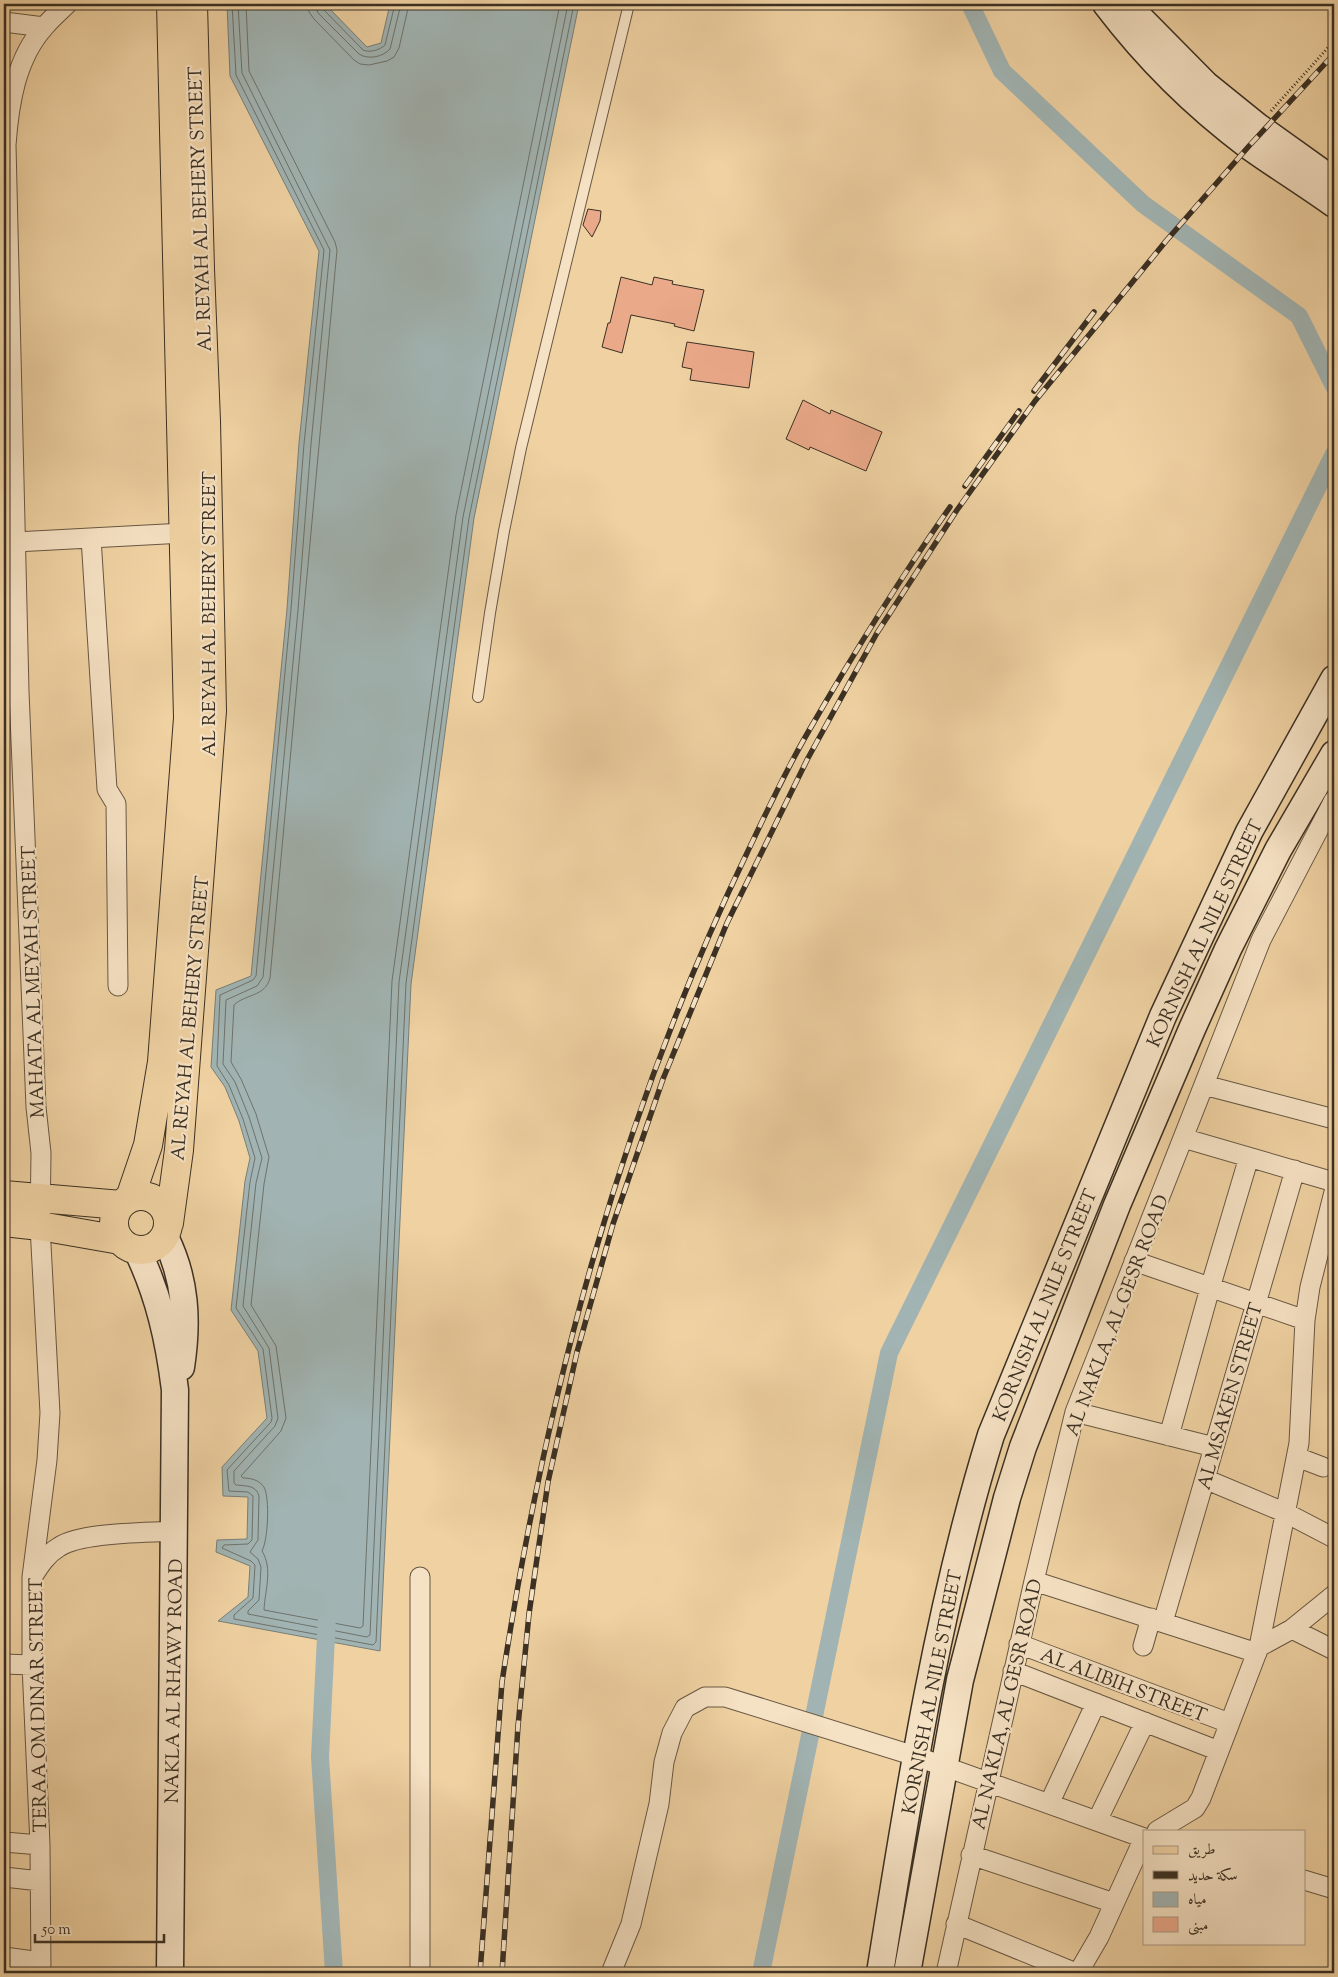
<svg xmlns="http://www.w3.org/2000/svg" width="1338" height="1977" font-family="'Sorts Mill Goudy',Amiri,serif">
	<rect width="100%" height="100%" fill="#efd1a2"/>
	<filter id="stains"><feTurbulence type="fractalNoise" baseFrequency=".004" numOctaves="4"/><feColorMatrix values="0 0 0 0 .2 0 0 0 0 .09 0 0 0 0 .02 0 0 0 .5 -.17"/></filter>
	<radialGradient id="worn" r=".72"><stop offset=".6" stop-color="#630" stop-opacity="0"/><stop offset="1" stop-color="#630" stop-opacity=".3"/></radialGradient>
	<path fill="#a1b4b3" stroke="#787f79" d="M227 4H325L367 47 381 43 390 4H579L474 518 411 984 380 1651 218 1621 248 1597 250 1566 216 1552 217 1540 247 1539 248 1497 223 1496 222 1467 267 1418 258 1351 231 1310 245 1181 250 1158 239 1121 225 1087 211 1067 216 990 251 976 287 609 299 443 319 251 230 76Z"/>
	<g fill="none" stroke-linecap="round" stroke-linejoin="round">
		<path stroke="#6e726b" stroke-width="1" d="M232 4 236 75 324 250 304 444 291 609 256 976 253 980 220 995 217 1066 229 1085 243 1119 255 1158 250 1182 236 1308 263 1349 272 1418 271 1422 227 1470 229 1491 248 1492 253 1496 252 1540 248 1544 224 1545 222 1548 251 1561 255 1565 253 1598 234 1615V1619L373 1645 376 1642 406 983 469 518 574 4
			M238 4 242 73 330 250 311 444 298 610 263 977 257 986 226 1000 223 1064 235 1082 249 1117 262 1158 256 1183 243 1306 269 1348 278 1418 275 1426 234 1471V1483L236 1485C246 1486 256 1485 259 1496L258 1540 250 1552 258 1559 261 1567 259 1600 248 1611V1614L367 1637 370 1635 399 982 463 517 568 4
			M246 4 249 71 335 242 337 250 270 978C265 997 245 994 234 1005L231 1062 241 1079 256 1114 269 1157 264 1184 251 1305 276 1346 286 1418 281 1431 241 1476 243 1478C251 1478 259 1480 264 1487 270 1498 268 1540 262 1551 273 1569 265 1590 264 1610L360 1628 363 1626 392 981 456 515 560 4
			M308 4 309 12 314 19 354 60 360 64 369 65 387 61 394 57 399 48 409 4
			M315 4 318 13 359 54C368 60 383 57 390 49L401 4
			M322 4 323 9 363 50C369 53 380 50 385 45L395 4"/>
		<path stroke="#a1b4b3" stroke-width="18" d="M970 4 1002 71 1143 204 1299 316 1334 386
			M327 1617 320 1757 334 1973
			M761 1973 889 1353 1334 454"/>
	</g>
	<path fill="#eaa989" stroke="#3b3023" d="M588 209 601 211 600 221 592 237 583 225Z
		M621 277 652 285 654 277 673 281 672 284 704 290 694 331 674 326 675 324 631 315 622 353 602 347 608 323H610Z
		M687 342 754 352 749 388 690 380 692 369 682 367Z
		M803 400 830 414 831 410 882 432 866 471 810 447 809 450 786 439Z"/>
	<g fill="none" stroke-linecap="round" stroke-linejoin="round">
		<defs>
			<path id="lane" d="M478 697 490 613 504 531 521 448 629 4"/>
			<path id="street" d="M4 22 44 27
				M91 538 107 789 116 804 118 986
				M15 542 184 533
				M1204 1085 1334 1119
				M1183 1138 1334 1182
				M1134 1261 1305 1320
				M1075 1412 1214 1447
				M1169 1436 1210 1288 1249 1157
				M1297 1457 1323 1467
				M1205 1479 1286 1513 1334 1538
				M33 1576C40 1565 47 1554 59 1547 81 1532 146 1533 174 1531
				M420 1577V1973
				M1034 1581 1257 1653
				M1163 1622 1295 1170
				M1292 1629 1334 1650
				M1019 1644 1229 1723
				M1143 1646 1151 1618
				M1259 1647 1292 1629 1334 1595
				M4 1664 32 1665
				M1013 1671 1219 1751
				M1049 1804 1096 1703
				M1097 1821 1145 1722
				M1157 1831 1195 1808 1201 1798 1259 1647 1299 1443 1305 1320 1310 1287 1334 1192
				M4 1842 40 1845
				M971 1855 1114 1903
				M4 1877 40 1881
				M1304 1880 1334 1889
				M956 1924 1076 1973
				M4 1957 41 1962
				M41 1973 40 1845 32 1665V1577L47 1460 50 1413 40 1226 41 1153 36 1107 19 691 6 145C9 103 16 58 45 26 52 18 60 11 67 4
				M611 1973 631 1924 659 1804 664 1762 672 1733 685 1708 705 1697H725L915 1756 1144 1838
				M946 1973 1034 1581 1075 1412 1261 940 1334 800
				M1078 1973 1099 1937 1144 1838"/>
			<path id="secondary" d="M1106 4C1147 58 1194 105 1249 146 1277 166 1306 184 1334 204
				M1129 7 1205 84 1257 126 1334 181
				M165 1237C186 1279 188 1321 181 1367
				M137 1250C159 1295 169 1341 175 1390L170 1973
				M880 1973C909 1792 937 1610 991 1435L1163 1016 1249 832 1334 679
				M907 1973 960 1680 1007 1498 1023 1447 1117 1205 1192 1029 1228 949 1278 850 1334 754"/>
			<path id="primary" d="M4 1195 121 1205
				M114 1223a27 27 0 1 1 54 0a27 27 0 1 1-54 0Z
				M130 1198 148 1145 162 1062 188 718 171 4
				M4 1222 40 1226 120 1240
				M169 1223 179 1150 212 711 206 421 200 269 193 4"/>
		</defs>
		<use href="#lane" stroke="#685843" stroke-width="12"/>
		<use href="#street" stroke="#685843" stroke-width="21"/>
		<use href="#secondary" stroke="#3b3023" stroke-width="29"/>
		<use href="#primary" stroke="#3b3023" stroke-width="30"/>
		<path stroke="#3b3023" stroke-width="3" stroke-dasharray="1 2.5" stroke-linecap="butt" d="M1271 111 1334 41"/>
		<use href="#lane" stroke="#f5e1c3" stroke-width="10"/>
		<use href="#street" stroke="#f5e1c3" stroke-width="19"/>
		<use href="#secondary" stroke="#f5e1c3" stroke-width="26"/>
		<use href="#primary" stroke="#efd1a2" stroke-width="28"/>
		<defs>
			<path id="rail" d="M1034 391 1094 312
				M965 486 1019 411
				M480 1973 502 1682C546 1394 620 1116 747 853 766 813 785 772 807 734 852 656 899 580 950 507
				M502 1973 518 1726 529 1614 548 1482 577 1352 613 1224 663 1079 727 923 808 758 877 633 957 510 1035 401 1166 241 1249 146 1334 54"/>
		</defs>
		<use href="#rail" stroke="#3b3023" stroke-width="5.5"/>
		<use href="#rail" stroke="#f5e1c3" stroke-width="4" stroke-dasharray="11" stroke-linecap="butt"/>
	</g>
	<g text-anchor="middle" stroke-width="4.5" stroke-linejoin="round" paint-order="stroke">
		<g font-size="19" fill="#3b3023" stroke="#f5e1c3">
			<text transform="translate(199 209) rotate(-92)" y="7">AL REYAH AL BEHERY STREET</text>
			<text transform="translate(208 614) rotate(-90)" y="7">AL REYAH AL BEHERY STREET</text>
			<text transform="translate(1204 933) rotate(-65)" y="7">KORNISH AL NILE STREET</text>
			<text transform="translate(32 982) rotate(-92)" y="7">MAHATA AL MEYAH STREET</text>
			<text transform="translate(189 1018) rotate(-85)" y="7">AL REYAH AL BEHERY STREET</text>
			<text transform="translate(1044 1305) rotate(-68)" y="7">KORNISH AL NILE STREET</text>
			<text transform="translate(1116 1315) rotate(-69)" y="7">AL NAKLA, AL GESR ROAD</text>
			<text transform="translate(1229 1396) rotate(-74)" y="7">AL MSAKEN STREET</text>
			<text transform="translate(173 1681) rotate(-89)" y="7">NAKLA AL RHAWY ROAD</text>
			<text transform="translate(1124 1684) rotate(21)" y="7">AL ALIBIH STREET</text>
			<text transform="translate(931 1692) rotate(-79)" y="7">KORNISH AL NILE STREET</text>
			<text transform="translate(1006 1704) rotate(-77)" y="7">AL NAKLA, AL GESR ROAD</text>
			<text transform="translate(37 1705) rotate(-91)" y="7">TERAA OM DINAR STREET</text>
		</g>
	</g>
	<rect width="1338" height="1977" fill="none" stroke="#efd1a2" stroke-width="20"/>
	<rect x="5" y="5" width="1328" height="1967" fill="none" stroke="#3b3023" stroke-width="2.5"/>
	<rect x="10" y="10" width="1318" height="1957" fill="none" stroke="#3b3023"/>
	<rect x="1143" y="1830" width="162" height="115" fill="#f5e1c3" stroke="#ab9a83"/>
	<rect x="1153" y="1846" width="25" height="8" fill="#efd1a2" stroke="#ab9a83"/>
	<text x="1188" y="1854" font-size="15" fill="#3b3023">طريق</text>
	<rect x="1153" y="1871" width="25" height="8" fill="#3b3023" stroke="#ab9a83"/>
	<text x="1188" y="1880" font-size="15" fill="#3b3023">سكة حديد</text>
	<rect x="1153" y="1892" width="25" height="15" fill="#a1b4b3" stroke="#ab9a83"/>
	<text x="1188" y="1904" font-size="15" fill="#3b3023">مياه</text>
	<rect x="1153" y="1917" width="25" height="15" fill="#eaa989" stroke="#ab9a83"/>
	<text x="1188" y="1930" font-size="15" fill="#3b3023">مبنى</text>
	<path d="M35 1934v8h129v-8" fill="none" stroke="#3b3023" stroke-width="2.5"/>
	<text x="42" y="1934" font-size="15" fill="#3b3023" stroke="#f5e1c3" stroke-width="4" paint-order="stroke">50 m</text>
	<rect width="100%" height="100%" filter="url(#stains)"/>
	<rect width="100%" height="100%" fill="url(#worn)"/>
</svg>
